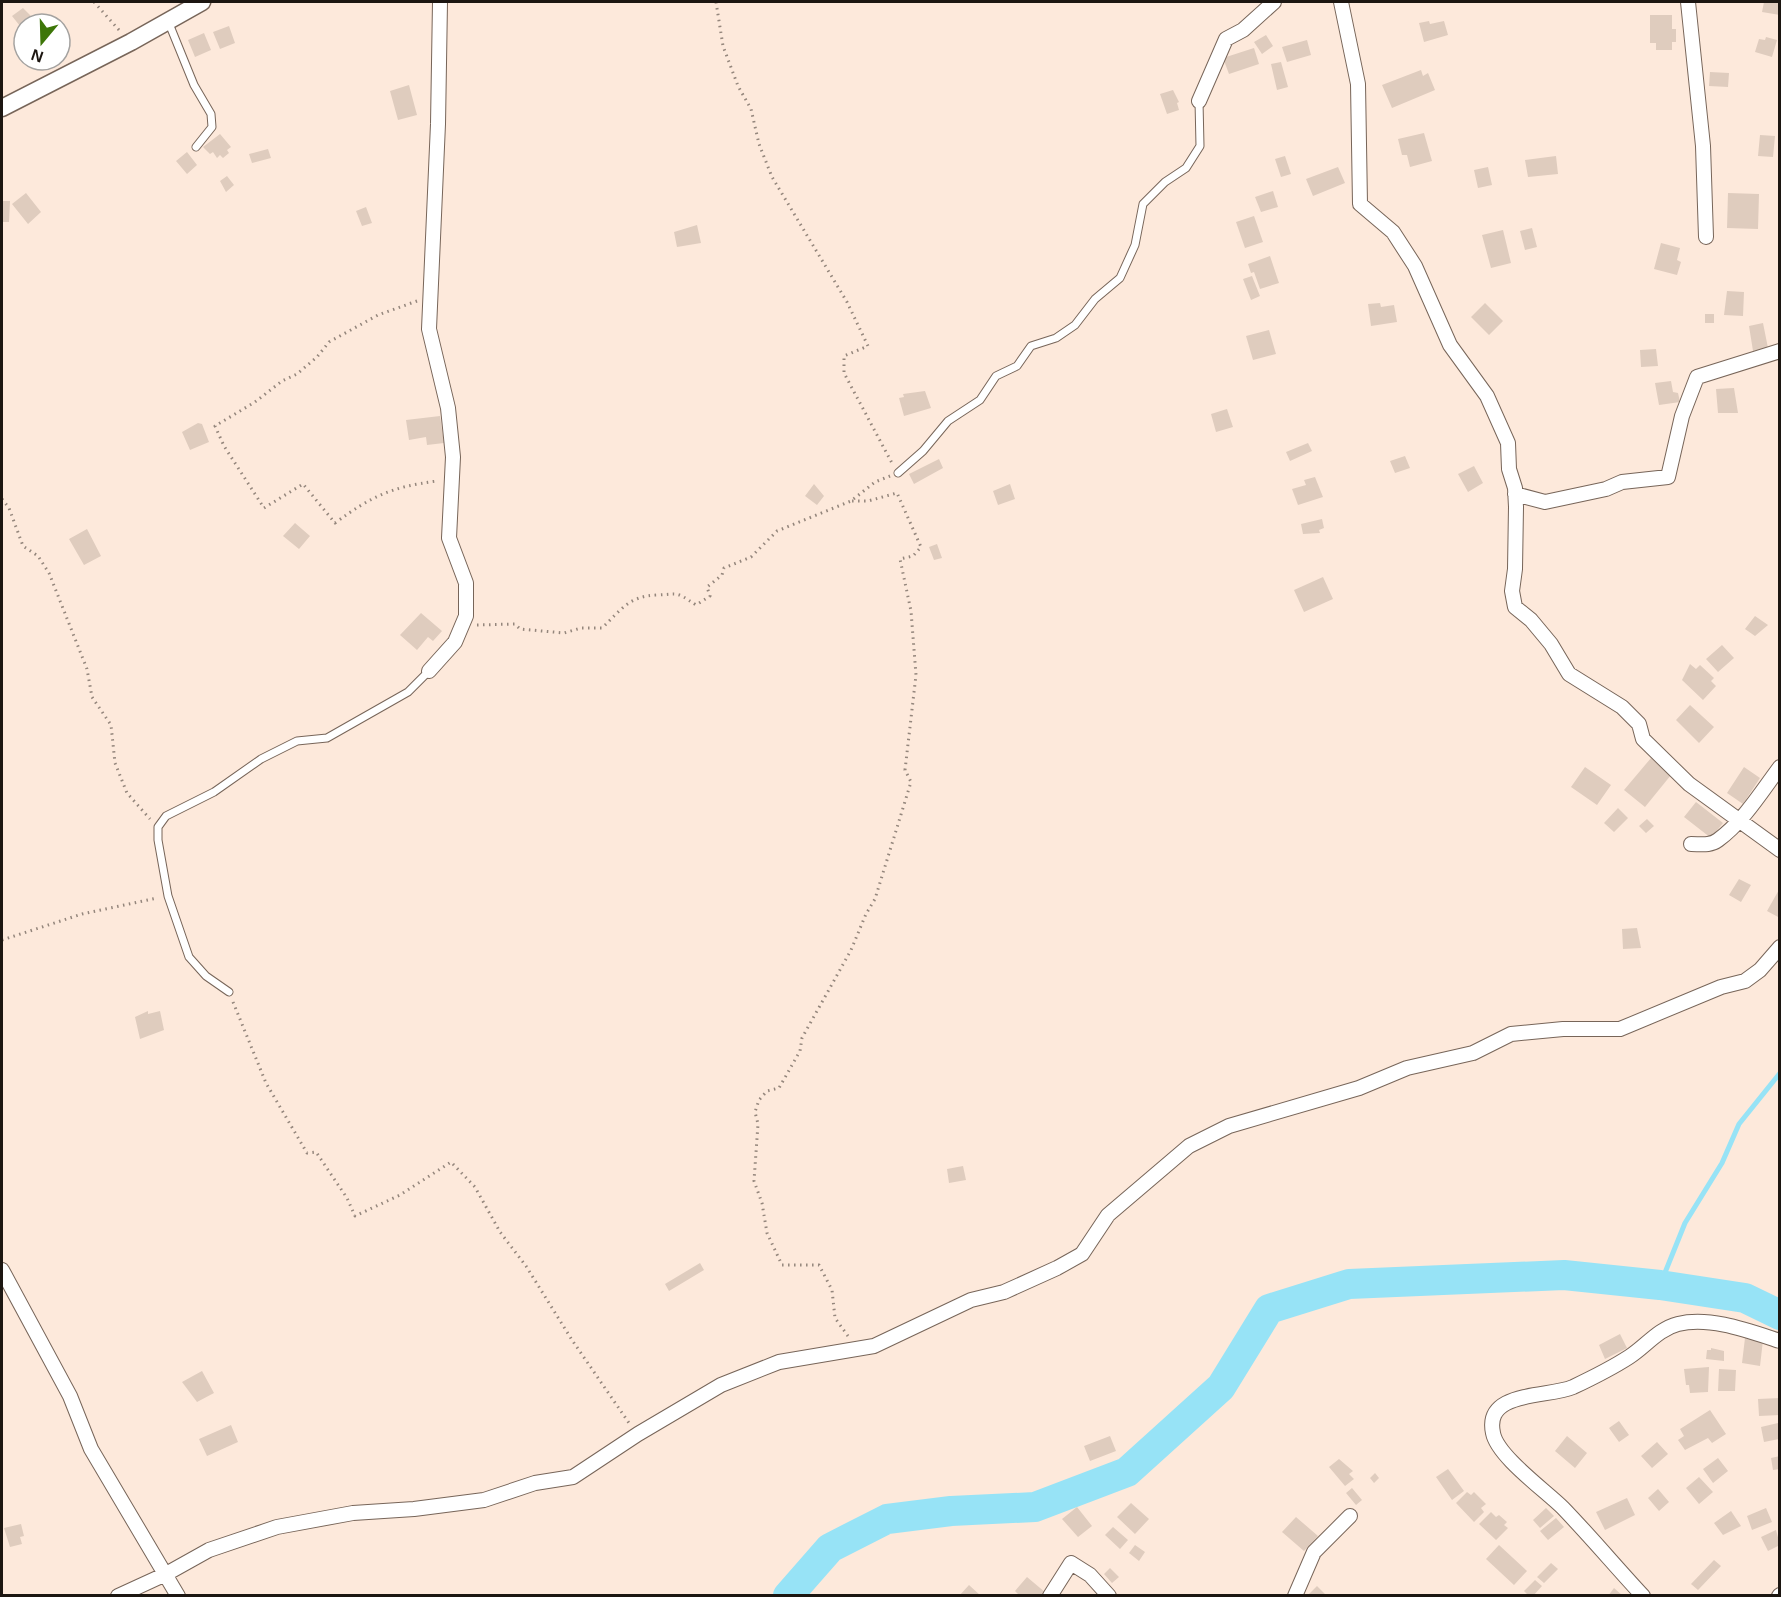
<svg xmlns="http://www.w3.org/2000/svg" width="1781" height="1597" font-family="Arial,sans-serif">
	<rect width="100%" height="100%" fill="#fde9db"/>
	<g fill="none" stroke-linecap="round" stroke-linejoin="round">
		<path stroke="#97e3f6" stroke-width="5" d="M1660 1285 1685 1223 1722 1163 1739 1124 1780 1073"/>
		<path stroke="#97e3f6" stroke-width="30" d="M788 1596 830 1548 887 1519 951 1511 1035 1507 1127 1472 1221 1387 1269 1309 1349 1284 1564 1275 1660 1285 1745 1298 1780 1315"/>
	</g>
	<path fill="#dfccbe" d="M1764 2H1780V15L1762 12Z
		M23 8 38 23 24 24V31L12 16Z
		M1650 15H1672V29H1676V42H1672V50H1656V43H1650Z
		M1429 21 1430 24 1444 21 1448 35 1424 42 1419 23Z
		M229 26 235 43 220 49 213 32Z
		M204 33 211 50 195 57 188 40Z
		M1266 35 1273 46 1262 54 1254 42Z
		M1766 37 1777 40 1772 57 1755 52 1759 39 1765 40Z
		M1307 40 1311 55 1287 62 1282 47Z
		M1254 48 1259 64 1229 74 1223 58Z
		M1281 62 1288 87 1277 90 1271 64Z
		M1421 70 1423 76 1428 73 1435 90 1392 108 1382 85Z
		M1710 72 1729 73 1728 87 1709 86Z
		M409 85 417 115 398 120 390 91Z
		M1173 90 1179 102 1177 103 1179 110 1167 114 1160 94Z
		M1424 133 1432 161 1410 167 1407 155H1402L1398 139Z
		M220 134 231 147 227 150 229 153 223 158 220 155 217 158 213 152 210 154 203 147Z
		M1760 135 1775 136 1773 157 1758 156Z
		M268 149 271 158 252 163 249 154Z
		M187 152 197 165 187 174 176 161Z
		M1285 156 1291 174 1281 177 1275 159Z
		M1556 156 1558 174 1528 177 1525 160Z
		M1338 167 1345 183 1313 196 1306 179Z
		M1488 167 1492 185 1478 188 1474 170Z
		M227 176 234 185 226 192 220 181Z
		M1273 191 1278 207 1261 212 1255 197Z
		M26 193 41 212 28 224 12 204Z
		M1728 193 1759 194 1758 229 1727 228Z
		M2 201H10L9 222H2Z
		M366 207 372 223 362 226 356 211Z
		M1254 216 1263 242 1245 248 1236 222Z
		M697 225 701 243 677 247 674 232Z
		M1532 228 1537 247 1525 250 1520 231Z
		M1503 230 1511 263 1491 268 1482 235Z
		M1661 243 1680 248 1677 260 1681 262 1677 275 1654 269Z
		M1270 256 1279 283 1260 289 1254 272 1251 273 1248 264Z
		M1252 276 1260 296 1251 300 1243 279Z
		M1727 291 1744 292 1743 316 1724 315Z
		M1380 303 1381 307 1394 305 1397 322 1371 326 1368 304Z
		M1485 303 1503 321 1489 335 1471 317Z
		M1705 314H1714V323H1705Z
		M1763 323 1768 348 1753 351 1749 326Z
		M1269 330 1276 354 1253 360 1246 336Z
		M1656 349 1658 366 1641 367 1640 350Z
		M1671 381 1673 392 1678 393 1680 402 1659 405 1655 383Z
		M1734 388 1738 413H1718L1716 389Z
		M925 391 931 408 904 416 899 398 904 397 903 394Z
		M1227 409 1233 427 1216 432 1211 414Z
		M440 416 444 443 427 445 426 437 409 440 406 420Z
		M198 423 202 424 209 442 190 450 182 432Z
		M1308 443 1312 451 1290 461 1286 452Z
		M1405 456 1410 468 1395 473 1390 461Z
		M939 459 943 468 914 484 909 474Z
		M1474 466 1483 483 1468 492 1458 474Z
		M1315 477 1323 497 1298 505 1292 489 1306 485 1304 480Z
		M814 484 824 496 817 505 805 496Z
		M1010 484 1015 499 998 505 993 491Z
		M1322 519 1324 528 1319 530 1320 533 1303 534 1301 524Z
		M295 523 310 536 299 549 283 536Z
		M87 529 101 556 84 565 69 539Z
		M937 544 942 558 934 560 929 547Z
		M1323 577 1333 599 1304 612 1294 590Z
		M421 613 442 631 433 641 428 637 417 650 400 635Z
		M1755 616 1768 625 1755 636 1745 629Z
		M1722 645 1734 658 1718 672 1706 659Z
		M1690 664 1696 669 1700 665 1714 678 1711 681 1716 686 1703 700 1682 680Z
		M1690 705 1714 727 1699 743 1676 720Z
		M1651 758 1671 775 1645 807 1624 790Z
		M1585 767 1611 785 1597 805 1571 787Z
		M1744 767 1760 778 1743 804 1727 793Z
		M1696 802 1723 823 1711 838 1684 817Z
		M1618 808 1628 818 1614 832 1604 823Z
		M1647 819 1654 826 1646 833 1639 826Z
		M1739 879 1751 885 1741 902 1729 895Z
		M1780 888V918L1767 911Z
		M1637 928 1641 948 1623 949 1622 929Z
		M148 1011V1014L160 1011 164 1030 140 1039 135 1017Z
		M963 1166 966 1180 949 1183 947 1169Z
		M700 1263 704 1270 669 1291 665 1284Z
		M1620 1334 1627 1348 1605 1359 1599 1345Z
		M1745 1338 1763 1340 1760 1366 1742 1363Z
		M1711 1348 1724 1351V1361L1706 1359 1707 1350H1711Z
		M1709 1367 1708 1392 1690 1393 1689 1385H1686L1684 1369Z
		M1719 1369 1736 1370 1735 1391H1718Z
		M202 1371 214 1393 197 1402 182 1382Z
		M1780 1398V1415L1759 1416 1758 1399Z
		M1710 1410 1726 1434 1712 1443 1708 1438 1685 1450 1678 1440 1684 1436 1680 1429Z
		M1619 1421 1629 1435 1619 1442 1609 1428Z
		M1778 1423 1779 1439 1764 1442 1761 1427Z
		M231 1425 238 1442 207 1456 199 1439Z
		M1110 1436 1116 1451 1090 1461 1084 1446Z
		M1567 1436 1587 1453 1575 1468 1555 1451Z
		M1657 1442 1668 1454 1652 1468 1641 1456Z
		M1780 1456V1469L1773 1470 1771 1458Z
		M1718 1458 1728 1471 1713 1483 1703 1469Z
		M1339 1459 1353 1471 1349 1474 1354 1479 1345 1486 1329 1467Z
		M1448 1469 1464 1491 1452 1500 1436 1477Z
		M1375 1473 1379 1478 1374 1483 1370 1478Z
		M1699 1477 1713 1492 1699 1504 1686 1488Z
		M1352 1488 1362 1500 1356 1505 1346 1493Z
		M1658 1489 1669 1502 1659 1511 1648 1498Z
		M1467 1492 1471 1495 1474 1492 1486 1504 1481 1508 1484 1512 1474 1522 1456 1503Z
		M1627 1498 1635 1515 1605 1530 1596 1512Z
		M1131 1503 1149 1519 1135 1534 1117 1517Z
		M1077 1507 1092 1526 1078 1537 1062 1519Z
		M1546 1508 1554 1516 1540 1528 1533 1520Z
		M1766 1508 1772 1522 1752 1530 1747 1516Z
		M1731 1511 1741 1526 1723 1535 1714 1523Z
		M1491 1512 1496 1517 1499 1515 1507 1522 1504 1525 1508 1528 1496 1540 1479 1524Z
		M1296 1517 1318 1536 1304 1551 1282 1532Z
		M1556 1518 1564 1527 1548 1540 1540 1531Z
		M21 1524 24 1536 20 1537 22 1544 10 1547 4 1528Z
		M1113 1527 1128 1540 1120 1549 1105 1535Z
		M1776 1530 1780 1545 1768 1551 1761 1537Z
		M1135 1545 1145 1552 1139 1561 1129 1553Z
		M1499 1545 1527 1571 1514 1585 1486 1559Z
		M1714 1560 1721 1566 1698 1590 1691 1584Z
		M1551 1563 1558 1569 1544 1583 1537 1577Z
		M1110 1568 1119 1577 1112 1583 1104 1574Z
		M1027 1577 1046 1593 1044 1596H1020L1015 1591Z
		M1535 1580 1542 1586 1533 1596H1529L1524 1591Z
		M969 1585 981 1596H959Z
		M1317 1586 1327 1596H1307Z
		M1614 1588 1623 1596H1608Z"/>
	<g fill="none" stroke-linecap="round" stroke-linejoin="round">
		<defs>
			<path id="service" d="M168 21 194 85 211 114 212 127 196 147
				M898 473 923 451 948 421 980 400 996 376 1017 366 1031 346 1056 338 1075 325 1095 299 1120 278 1135 245 1143 204 1165 182 1186 168 1200 146 1199 101
				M229 992 206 976 189 957 168 896 158 840V827L166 816 214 792 261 759 297 741 327 738 408 692 429 671"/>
			<path id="minor" d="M1341 2 1358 84 1360 204 1393 232 1415 266 1450 345 1487 396 1508 443 1509 469 1515 488 1516 507 1515 569 1512 591 1515 607 1531 620 1551 644 1569 674 1622 707 1639 724 1643 739 1689 784 1780 850
				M1688 2 1703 146 1706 237
				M1199 101 1226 39 1243 30 1274 2
				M1515 494 1545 502 1606 489 1622 482 1668 477 1682 416 1697 377 1780 351
				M429 671 455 642 466 616V583L449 538 453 457 448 408 429 329 438 124 440 2
				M1691 844C1701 844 1710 846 1718 840 1743 822 1762 791 1780 767
				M2 1270 70 1396 91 1449 178 1596
				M118 1596 166 1574 209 1550 277 1527 353 1513 414 1509 484 1500 535 1483 573 1477 638 1434 721 1385 779 1362 874 1346 971 1300 1004 1292 1057 1268 1082 1254 1108 1215 1189 1146 1229 1126 1359 1088 1407 1068 1473 1053 1511 1034 1563 1029H1620L1721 987 1745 981 1760 970 1780 947
				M1050 1596 1071 1563 1090 1575 1109 1596
				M1295 1596 1314 1552 1350 1516
				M1643 1596C1616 1567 1591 1537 1563 1508 1546 1491 1497 1456 1493 1433 1484 1390 1548 1398 1573 1387 1592 1378 1612 1368 1629 1357 1645 1347 1658 1329 1678 1324 1710 1316 1749 1331 1780 1341
				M1779 1596 1780 1595"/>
			<path id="tertiary" d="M2 108 131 42 202 2"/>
		</defs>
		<use href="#service" stroke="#776559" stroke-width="9"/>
		<use href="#minor" stroke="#776559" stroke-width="16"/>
		<use href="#tertiary" stroke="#776559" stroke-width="19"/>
		<path stroke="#94867c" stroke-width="3" stroke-dasharray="1.5 4.5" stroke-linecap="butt" d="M94 2 119 30
			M716 2 723 46 738 86 751 109 759 144 772 177 847 302 868 346 844 356V373L893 465
			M417 301 378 315 329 342 317 357 297 374 282 381 255 402 215 426 224 446 264 508 303 484 335 523C372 496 391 487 437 481
			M2 499 9 508 23 546 38 556 49 573 87 669 92 697 111 725 115 763 127 793 150 819
			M477 625 515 624 520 629 564 633 581 628H602C622 609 629 596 657 595 680 594 675 591 696 605L710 596 707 587 722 575 724 568 751 557 777 531 851 501 875 482 890 476
			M2 940 82 914 157 898
			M233 1002 266 1083 307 1153 316 1152 347 1198 355 1216 400 1195 451 1162 475 1187 500 1232 526 1266 572 1340 629 1423
			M848 1336 835 1318 832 1290 819 1265H782L767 1233 762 1203 754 1181 758 1124 755 1112 759 1100 767 1091 779 1088 800 1051 802 1038 851 950 866 914 875 899 911 782 905 770 916 675 911 611 900 559 913 556 921 547 897 493 868 501H852"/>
		<use href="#service" stroke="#fff" stroke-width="7"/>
		<use href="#minor" stroke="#fff" stroke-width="14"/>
		<use href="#tertiary" stroke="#fff" stroke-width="16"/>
	</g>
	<rect width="1781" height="1597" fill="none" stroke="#1c1611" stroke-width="6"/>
	<g transform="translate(42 42) rotate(199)"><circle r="28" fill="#ffffff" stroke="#a4a2a0" stroke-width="1.5"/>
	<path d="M0-4.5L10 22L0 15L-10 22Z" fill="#3d7608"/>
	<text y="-9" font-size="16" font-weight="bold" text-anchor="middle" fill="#1c1611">N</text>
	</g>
</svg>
